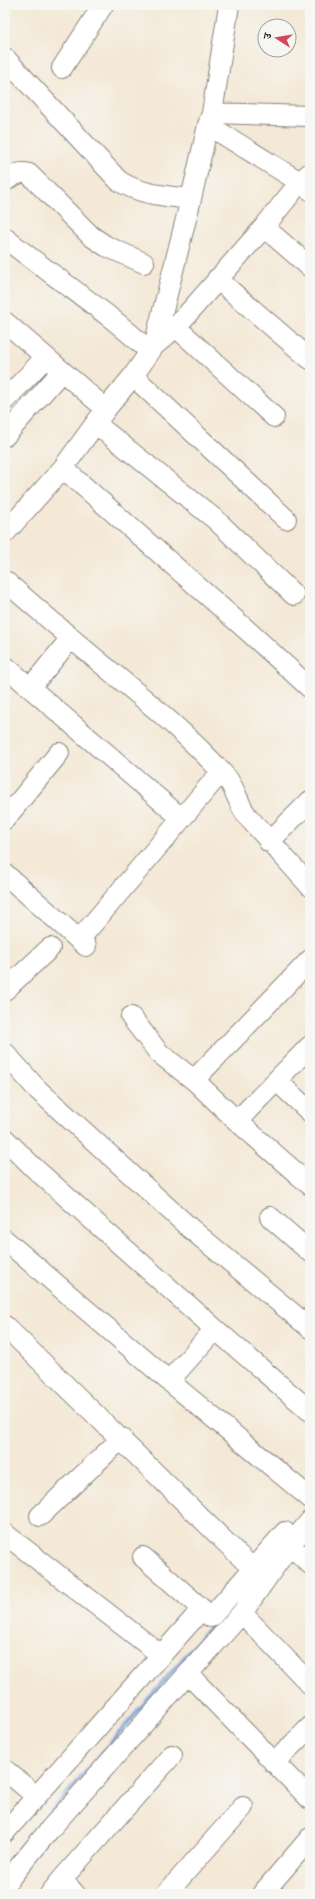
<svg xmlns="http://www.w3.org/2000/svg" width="315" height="1899" font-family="'IM FELL DW Pica','Noto Serif Devanagari',serif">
	<rect width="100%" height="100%" fill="#f6f6f2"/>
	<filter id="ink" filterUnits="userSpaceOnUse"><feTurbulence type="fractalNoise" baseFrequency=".025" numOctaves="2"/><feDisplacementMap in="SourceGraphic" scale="8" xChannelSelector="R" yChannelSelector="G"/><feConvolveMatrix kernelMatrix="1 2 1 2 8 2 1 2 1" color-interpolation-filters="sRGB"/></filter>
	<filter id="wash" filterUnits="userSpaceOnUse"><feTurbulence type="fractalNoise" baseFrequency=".012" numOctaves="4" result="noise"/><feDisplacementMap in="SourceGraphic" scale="16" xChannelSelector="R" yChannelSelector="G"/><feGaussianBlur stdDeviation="0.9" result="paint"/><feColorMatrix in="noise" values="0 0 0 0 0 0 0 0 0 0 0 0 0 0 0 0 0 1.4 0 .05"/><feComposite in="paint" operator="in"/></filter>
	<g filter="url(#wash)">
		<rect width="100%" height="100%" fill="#f4e8d6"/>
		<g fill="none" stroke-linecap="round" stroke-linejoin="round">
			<path stroke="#73a2dc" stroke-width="4" d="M5 1866 213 1624"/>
		</g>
	</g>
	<g filter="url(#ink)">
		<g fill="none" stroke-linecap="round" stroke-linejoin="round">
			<defs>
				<path id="minor" d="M5 58 119 181C141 195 167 196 191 199
					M62 68 103 5
					M212 113 310 116
					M208 125 300 182 310 190
					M5 181C13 176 19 171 29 174L91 236 106 246 144 263
					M264 227 310 267
					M5 238C53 277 105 309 150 352
					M217 279 310 359
					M5 322 106 409
					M176 327 274 417
					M154 346 191 199 208 125 212 113 229 5
					M133 376 286 519
					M5 400 45 358
					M96 424 216 520 294 595
					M5 436 61 372
					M63 468 249 632 310 688
					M5 533 63 468 106 409 133 376 154 346 176 327 264 227 300 182 310 173
					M5 581 71 638 31 687
					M71 638C123 683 180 725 226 777 236 788 238 805 248 817L310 886
					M5 666 181 818
					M5 819 59 753
					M269 842 310 801
					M5 874 86 946
					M79 940 221 772
					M5 990 50 948
					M131 1017 159 1053 194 1080
					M310 1046 237 1121 310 1185
					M5 1053 37 1089 191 1229 310 1328
					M277 1081 310 1112
					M237 1121 194 1080 310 960
					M5 1139 33 1167 215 1329 310 1411
					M270 1217 310 1252
					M5 1240 169 1381 310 1498
					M5 1326 253 1569
					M169 1381 215 1329
					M40 1516 122 1438
					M5 1534 161 1655
					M290 1545 310 1564
					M143 1557 211 1617 285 1532
					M242 1613 310 1684
					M188 1674 310 1799
					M274 1763 310 1727
					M5 1770 36 1796
					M5 1832 202 1609
					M62 1879 172 1755
					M5 1884 50 1829 242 1613 290 1545 310 1521
					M50 1894 62 1879 75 1894
					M166 1894 243 1807
					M262 1894 310 1838"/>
			</defs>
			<use href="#minor" stroke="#888279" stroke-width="22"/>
			<use href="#minor" stroke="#fff" stroke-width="20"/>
		</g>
	</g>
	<rect width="315" height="1899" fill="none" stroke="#f6f6f2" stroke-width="20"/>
	<g transform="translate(277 38) rotate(282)"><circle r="19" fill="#f6f6f2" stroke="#9f9f9c"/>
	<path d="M0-3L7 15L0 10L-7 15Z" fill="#d1495b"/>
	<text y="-6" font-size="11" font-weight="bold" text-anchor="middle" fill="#1c1c1c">उ</text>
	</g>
</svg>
